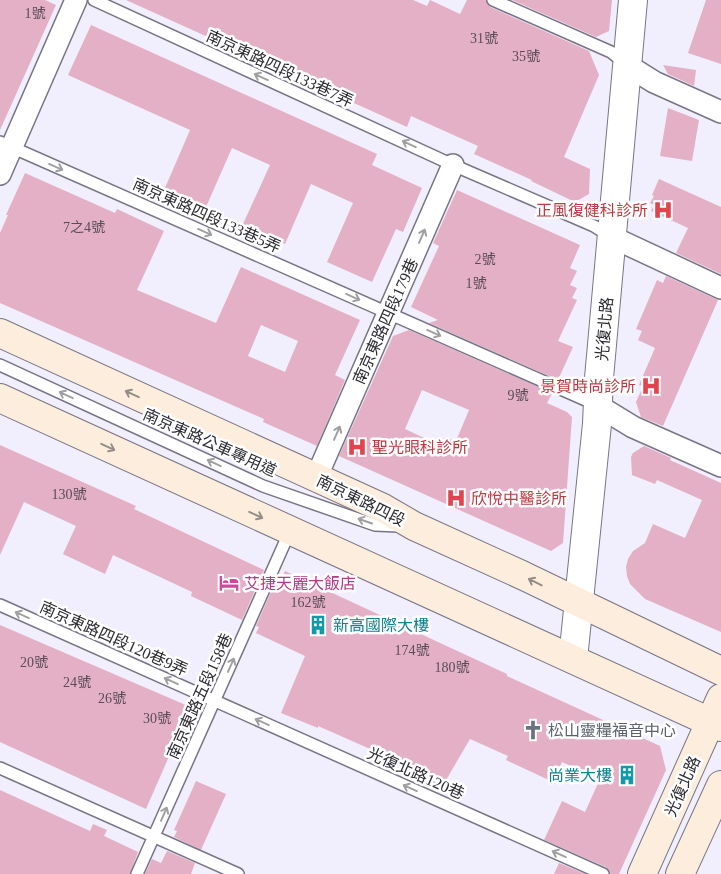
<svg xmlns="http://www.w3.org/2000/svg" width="721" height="874" font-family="'Times New Roman','Noto Sans TC',serif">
	<rect width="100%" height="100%" fill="#f1eefd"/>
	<path fill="#e4b0c5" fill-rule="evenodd" d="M0 0H45L56 5 0 130Z
		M126 0H413L427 6 430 0 460 14 467 0H486L490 7 589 51 599 75 564 157 590 169 589 194 575 202 531 181 532 180 474 154 478 146 411 116 407 127Z
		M512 0H612L609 31 596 37Z
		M706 0H721V64L688 53Z
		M91 25 377 154 372 165 422 188 403 232 396 229 372 282 327 262 353 203 311 184 285 244 243 224 270 165 232 148 206 207 165 188 190 130 68 75Z
		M663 65 696 70 694 86 668 74Z
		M668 108 699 120 692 161 660 156Z
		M25 173 115 213 117 209 164 231 137 290 216 323 241 267 360 320 335 375 345 380 317 446 263 422 264 419 0 303V233L8 215H6ZM261 325 298 341 285 372 248 356Z
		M659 179 721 207V274L676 253 688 228 651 211 654 205 650 203 654 196 652 195Z
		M457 190 580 245 570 268 577 271 570 285 577 288 572 298 577 300 558 341 573 347 558 380 429 323 438 320 411 307 439 246 433 243Z
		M666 276 718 300 663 426 641 417 636 402 643 386 639 385 655 348 638 340 642 331 636 329 657 280 663 283Z
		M409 330 552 393 547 403 567 412 572 417 563 543 551 551 339 456 393 336ZM422 390 469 410 456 441 445 437 441 446 405 429Z
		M0 445 136 506 134 509 264 570 242 620 191 596 192 592 113 555 105 574 63 554 76 526 24 502 0 555Z
		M644 446 671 458 670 460 721 483V632L645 599 630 584 627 576 626 567 628 559 633 551 645 543 653 524 685 538 702 500 657 480 655 484 632 475 631 457 633 453Z
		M285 571 507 674V676L660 746 666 770 619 874H610L606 867 544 840 562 801 585 812 600 779 562 762 553 782 506 760 508 756 470 739 442 787 413 773 411 767 318 726V728L281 713 305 656 256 633 259 627 256 626 278 576 282 578Z
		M0 625 195 709 176 754 171 752 146 809 0 742Z
		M196 781 226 794 201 850 174 837 177 831 174 830Z
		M0 790 90 831 93 824 107 830 104 836 138 852 130 874H0Z
		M167 851 195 863 191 874H145L152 859 161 863Z
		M559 863 585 874H554Z"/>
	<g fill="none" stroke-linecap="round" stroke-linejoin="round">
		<defs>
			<path id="service" d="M94 0 453 165 594 226 610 236
				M493 0 611 52 626 64
				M0 142 597 405
				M0 365 263 486 375 525 399 526
				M0 605 603 874
				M0 768 238 874
				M137 874 290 531"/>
			<path id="minor" d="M627 65 654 82 721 112
				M0 174 76 0
				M612 237 721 288
				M597 405 633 427 721 466
				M316 478 453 165"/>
			<path id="tertiary" d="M573 659 597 424 599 378 633 0"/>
			<path id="secondary" d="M0 333 383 508 414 526 524 576 721 671
				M0 398 721 727
				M642 874 721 698
				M680 874 721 785"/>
		</defs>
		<use href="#service" stroke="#787485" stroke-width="14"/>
		<use href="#minor" stroke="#787485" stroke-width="24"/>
		<use href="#tertiary" stroke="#787485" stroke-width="30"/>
		<use href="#secondary" stroke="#787485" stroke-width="30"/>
		<use href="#service" stroke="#fff" stroke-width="11"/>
		<use href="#minor" stroke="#fff" stroke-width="21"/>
		<use href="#tertiary" stroke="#fff" stroke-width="28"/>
		<use href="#secondary" stroke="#fdeddd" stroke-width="28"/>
	</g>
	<defs><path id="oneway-shaft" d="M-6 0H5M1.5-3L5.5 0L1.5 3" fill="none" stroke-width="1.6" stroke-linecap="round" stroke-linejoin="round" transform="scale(1.25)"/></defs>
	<g stroke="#a0a0a3">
		<use href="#oneway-shaft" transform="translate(261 77) rotate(-155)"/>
		<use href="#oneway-shaft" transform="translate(409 144) rotate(-155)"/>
		<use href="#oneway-shaft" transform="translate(56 167) rotate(24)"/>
		<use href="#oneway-shaft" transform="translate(205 232) rotate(24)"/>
		<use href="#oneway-shaft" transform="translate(422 236) rotate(-67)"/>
		<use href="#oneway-shaft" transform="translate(353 297) rotate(24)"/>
		<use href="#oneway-shaft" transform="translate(434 333) rotate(24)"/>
		<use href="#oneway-shaft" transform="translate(66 395) rotate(-155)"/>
		<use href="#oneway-shaft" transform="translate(337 433) rotate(-66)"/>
		<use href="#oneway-shaft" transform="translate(214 463) rotate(-155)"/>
		<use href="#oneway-shaft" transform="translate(365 521) rotate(-161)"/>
		<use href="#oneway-shaft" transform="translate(22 615) rotate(-156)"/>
		<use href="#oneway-shaft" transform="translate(231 665) rotate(-66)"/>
		<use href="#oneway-shaft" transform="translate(171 681) rotate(-156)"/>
		<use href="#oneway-shaft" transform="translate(262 722) rotate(-156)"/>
		<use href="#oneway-shaft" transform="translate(410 788) rotate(-156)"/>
		<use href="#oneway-shaft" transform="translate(164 814) rotate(-66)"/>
		<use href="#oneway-shaft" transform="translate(559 854) rotate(-156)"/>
	</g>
	<g stroke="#948c88">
		<use href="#oneway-shaft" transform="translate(132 394) rotate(-155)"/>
		<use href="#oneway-shaft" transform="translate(108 447) rotate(25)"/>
		<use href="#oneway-shaft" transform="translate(256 515) rotate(25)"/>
		<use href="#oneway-shaft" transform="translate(535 582) rotate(-153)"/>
	</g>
	<defs>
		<symbol id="hospital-bare" viewBox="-9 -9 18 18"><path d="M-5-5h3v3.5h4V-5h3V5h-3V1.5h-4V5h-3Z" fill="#e0444e" stroke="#fff" stroke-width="2.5" paint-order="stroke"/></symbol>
		<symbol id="hotel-bare" viewBox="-9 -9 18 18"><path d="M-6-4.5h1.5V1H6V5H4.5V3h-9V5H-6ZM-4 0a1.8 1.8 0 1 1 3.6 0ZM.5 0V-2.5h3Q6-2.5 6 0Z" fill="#d1479c" stroke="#fff" stroke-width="2.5" paint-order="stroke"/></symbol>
		<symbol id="building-bare" viewBox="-9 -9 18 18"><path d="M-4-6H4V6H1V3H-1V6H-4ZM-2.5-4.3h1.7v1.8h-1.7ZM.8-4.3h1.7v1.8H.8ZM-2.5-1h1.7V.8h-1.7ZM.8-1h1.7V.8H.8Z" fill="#0f9aa8" stroke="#fff" stroke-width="2.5" paint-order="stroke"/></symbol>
		<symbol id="church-bare" viewBox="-9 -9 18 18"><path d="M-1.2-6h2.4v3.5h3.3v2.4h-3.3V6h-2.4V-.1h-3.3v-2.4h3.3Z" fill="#6b7280" stroke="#fff" stroke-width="2.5" paint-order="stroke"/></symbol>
	</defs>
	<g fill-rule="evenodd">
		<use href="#hospital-bare" x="649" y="196" width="28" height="28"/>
		<use href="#hospital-bare" x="637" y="372" width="28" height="28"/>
		<use href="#hospital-bare" x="343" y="433" width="28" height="28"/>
		<use href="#hospital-bare" x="442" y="484" width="28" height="28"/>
		<use href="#hotel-bare" x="215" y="569" width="28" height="28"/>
		<use href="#building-bare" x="304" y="611" width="28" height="28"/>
		<use href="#church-bare" x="519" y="716" width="28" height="28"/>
		<use href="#building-bare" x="613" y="761" width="28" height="28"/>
	</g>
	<g text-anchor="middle" stroke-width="5" stroke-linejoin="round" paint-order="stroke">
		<g font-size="14" fill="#5a4c57">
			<text x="35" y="18">1號</text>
			<text x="484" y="43">31號</text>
			<text x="526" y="61">35號</text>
			<text x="84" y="232">7之4號</text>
			<text x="485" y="264">2號</text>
			<text x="476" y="288">1號</text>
			<text x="518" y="400">9號</text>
			<text x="69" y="499">130號</text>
			<text x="308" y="607">162號</text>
			<text x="412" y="655">174號</text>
			<text x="34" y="667">20號</text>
			<text x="452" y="672">180號</text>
			<text x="77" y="687">24號</text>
			<text x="112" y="703">26號</text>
			<text x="157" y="723">30號</text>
		</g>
		<g font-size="16" fill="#2c2b32" stroke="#fff">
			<text transform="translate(280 68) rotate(25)" y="6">南京東路四段133巷7弄</text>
			<text transform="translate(207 215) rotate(24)" y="6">南京東路四段133巷5弄</text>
			<text transform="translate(385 321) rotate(-66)" y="6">南京東路四段179巷</text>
			<text transform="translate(604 329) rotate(-85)" y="6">光復北路</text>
			<text transform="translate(210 442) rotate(24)" y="6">南京東路公車專用道</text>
			<text transform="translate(361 500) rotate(26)" y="6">南京東路四段</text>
			<text transform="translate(114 638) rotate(24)" y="6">南京東路四段120巷9弄</text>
			<text transform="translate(199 696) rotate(-66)" y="6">南京東路五段158巷</text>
			<text transform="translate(416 773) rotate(24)" y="6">光復北路120巷</text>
			<text transform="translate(682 786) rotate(-66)" y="6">光復北路</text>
		</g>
		<g font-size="16" fill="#be3a42" stroke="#fff" text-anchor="end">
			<text x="648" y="216">正風復健科診所</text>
			<text x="636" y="392">景賀時尚診所</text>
			<text x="372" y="453" text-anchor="start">聖光眼科診所</text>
			<text x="471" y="504" text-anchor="start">欣悅中醫診所</text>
		</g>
		<g font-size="16" fill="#b23c85" stroke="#fff" text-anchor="start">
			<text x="244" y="589">艾捷天麗大飯店</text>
		</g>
		<g font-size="16" fill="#0d838f" stroke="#fff" text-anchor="start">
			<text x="333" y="631">新高國際大樓</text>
			<text x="612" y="781" text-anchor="end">尚業大樓</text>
		</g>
		<g font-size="16" fill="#5b616d" stroke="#fff" text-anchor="start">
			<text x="548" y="736">松山靈糧福音中心</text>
		</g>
	</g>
</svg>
